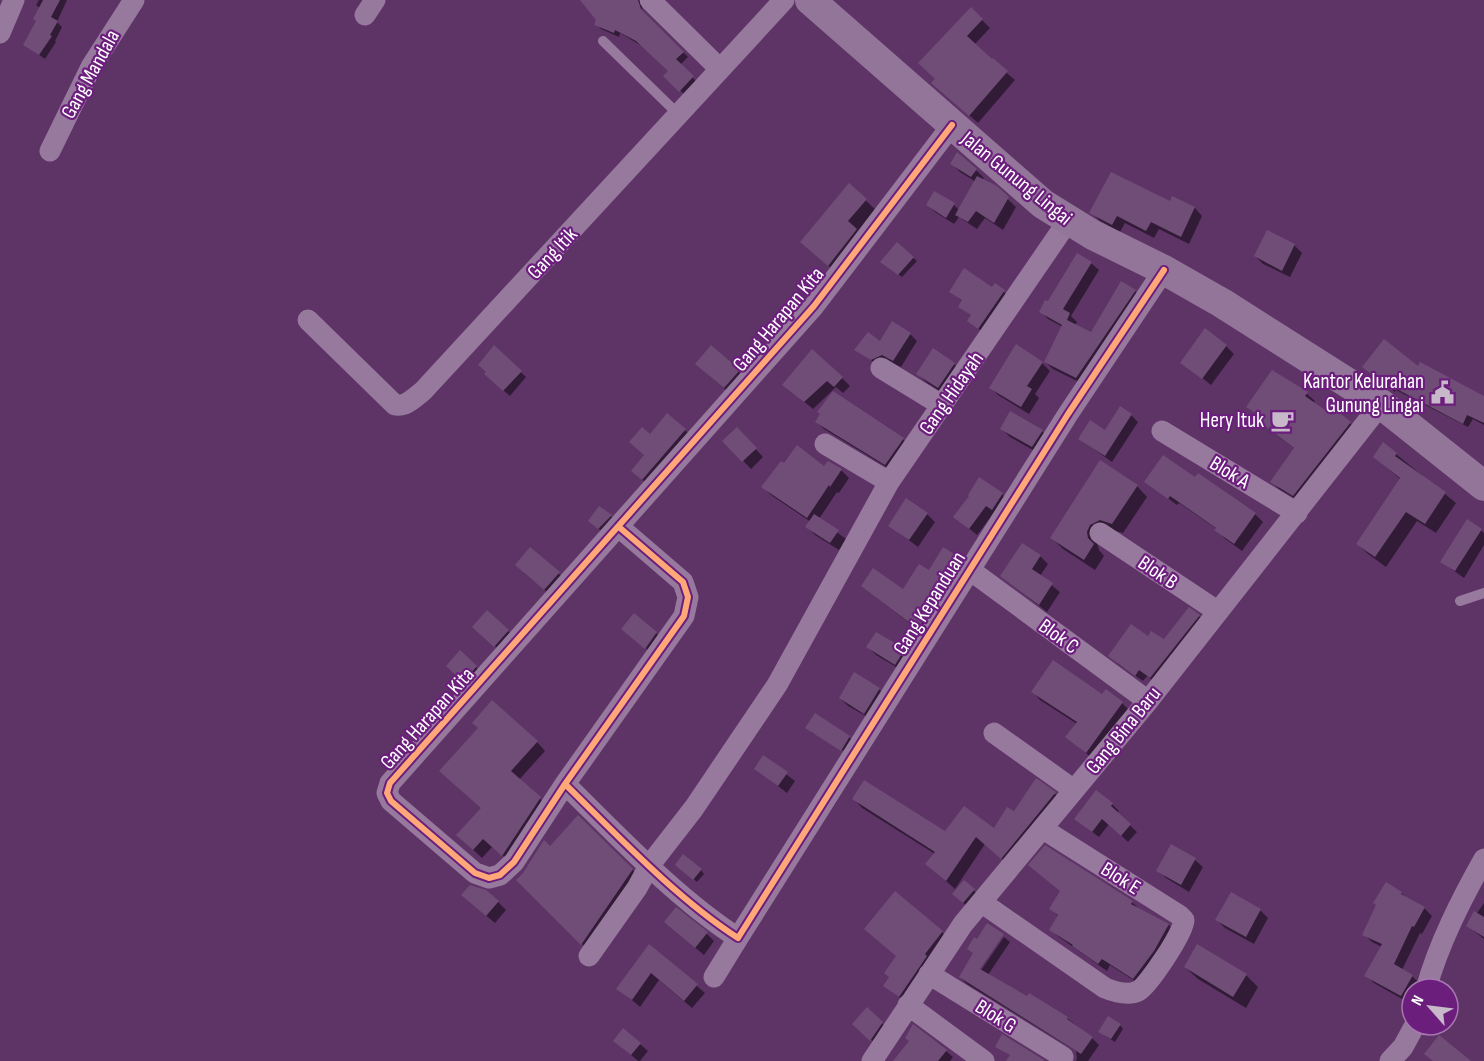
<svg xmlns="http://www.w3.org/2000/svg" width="1484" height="1061" font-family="'Sofia Sans Condensed',sans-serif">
	<rect width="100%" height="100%" fill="#5e3467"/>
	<path fill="#0007" d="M39 0H67L57 22 62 27 55 41 56 42 45 59 25 45 37 21 40 8 36 5Z
		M582 0H643L642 10 688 57 680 65 697 82 685 95 665 76 670 71 642 46 620 33 619 37 601 29 596 24 598 20Z
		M971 9 990 28 974 45 1015 80 978 123 941 91Z
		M952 164 976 170 984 178 982 180 996 188 1016 207 1003 230 985 218 977 229 959 217 954 224 935 212 927 204 954 205 959 210 976 182 960 172Z
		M849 185 877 211 840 276 813 252Z
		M1173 198 1195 208 1202 216 1189 244 1159 229 1154 238 1125 223 1120 232 1099 220 1091 212 1171 203Z
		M897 244 917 261 902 277 886 265Z
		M1294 245 1302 253 1290 277 1263 264 1255 256Z
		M1091 263 1099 270 1071 316 1077 322 1075 326 1091 333 1135 291 1142 298 1085 385 1053 369 1045 362 1063 327 1048 319 1041 311Z
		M995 285 1010 297 985 334 969 321 972 316 960 306 963 301 951 292 993 289Z
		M910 334 917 341 901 367 890 362 879 366 856 349Z
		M1226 346 1234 354 1211 385 1182 362Z
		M494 347 526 377 510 396 491 380Z
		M711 347 747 379 732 395 705 372Z
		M1042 363 1050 371 1035 394 1039 398 1029 414 998 395 990 387Z
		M954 364 962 372 946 395 926 382 918 374Z
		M1419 368 1484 397V425L1473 419 1468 427 1396 390 1395 392 1369 372Z
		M1272 372 1307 394 1315 401 1313 403 1333 417 1350 423 1358 431 1301 502 1279 489 1272 481 1295 449 1270 430 1262 422 1264 420 1248 407Z
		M842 378 850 386 843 393 836 387 813 409 784 385Z
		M1131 415 1138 422 1112 462 1080 439 1106 432Z
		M817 422 903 439 910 447 893 471 824 429Z
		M737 429 763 457 751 469 724 441Z
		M1002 429 1042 431 1050 439 1040 454 1010 437Z
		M685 430 692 437 650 486 640 478 650 436Z
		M1396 454 1456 503 1436 533 1417 521 1386 567 1368 554 1358 544 1401 480 1375 457Z
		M828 463 841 470 849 478 839 493 837 492 819 519 846 539 839 550 815 535 807 527 811 522 771 495 763 487 825 468Z
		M1196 479 1255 514 1263 522 1242 551 1224 538 1217 529 1179 503 1177 505 1146 482Z
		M1137 486 1147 497 1123 533 1112 530 1097 543 1099 550 1104 556 1095 570 1063 549 1052 538Z
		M1002 494 1010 502 994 513 977 535 955 517Z
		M927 514 935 522 918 547 890 526Z
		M611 516 618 523 607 536 590 521Z
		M1481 530 1484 533V545L1464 578 1442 562Z
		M1022 545 1040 556 1048 564 1040 576 1060 592 1047 612 1002 576Z
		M530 549 567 581 553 597 524 573Z
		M961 560 968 568 926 636 862 586 903 591 929 572Z
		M1199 616 1205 623 1157 684 1147 676 1143 681 1117 663 1148 638 1164 641Z
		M508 631 516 638 503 653 481 634Z
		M656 633 664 641 654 655 631 636Z
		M868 647 904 651 912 658 903 671 876 655Z
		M476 667 484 675 472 688 456 674Z
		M854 674 879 689 887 697 873 720 848 706 840 698Z
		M1033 692 1102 696 1122 703 1130 711 1094 760 1067 737 1077 724 1040 700Z
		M479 728 537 742 545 751 519 780 549 807 512 863 492 847 482 858 467 844 483 808Z
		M807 728 849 737 857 745 848 754 814 732V734Z
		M763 757 795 781 787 793 756 769Z
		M1096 792 1112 804 1119 811 1117 813 1137 832 1128 842 1109 824 1099 837 1083 825Z
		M1055 794 1063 802 1010 866 985 844 955 889 936 872 935 854 862 808 854 799 946 833 995 830 1014 814Z
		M578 817 640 877 589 951 518 880Z
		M1195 860 1203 867 1189 892 1166 878 1158 870Z
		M680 868 701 870 704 874 697 882Z
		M964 882 982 898 972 910 962 902Z
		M1062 891 1132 902 1140 910 1169 925 1176 933 1141 985 1110 965 1107 971 1059 937 1051 930 1059 917 1051 909Z
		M1401 893 1407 898 1424 908 1432 916 1422 934 1420 933 1402 970 1412 976 1420 984 1417 989H1412V998L1409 1003 1374 983 1366 975 1382 947 1372 942 1364 934Z
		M1232 894 1261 911 1268 918 1254 944 1225 928 1217 920Z
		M498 902 506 910 495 923 471 903Z
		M1484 903V939L1468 926Z
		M674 930 707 934 714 941 704 955Z
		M942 932 951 942 909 1005 885 986Z
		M1004 937 1010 942 988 975 1067 1018 1092 1038 1099 1045 1088 1061H1076L1077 1058 1076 1051 967 984 960 977 974 954V940L975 974 977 976Z
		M650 946 705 993 692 1008 659 980 640 1007 618 988Z
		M1185 967 1246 975 1258 987 1246 1008 1198 979Z
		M867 1009 890 1031 879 1047 862 1031Z
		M1120 1025 1123 1029 1115 1042 1104 1035Z
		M913 1027 946 1051 953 1057 950 1061H895L910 1041Z
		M615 1041 640 1044 648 1051 640 1061H638Z"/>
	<path fill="#704d77" d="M43 0H60L51 17 58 21 50 35 52 36 39 55 23 45 36 21 33 19Z
		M580 0H638L641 9 684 52 676 59 694 76 679 92 663 76 668 71 636 41 615 30 614 33 594 25 596 20Z
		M971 7 983 19 967 36 992 59 993 58 1008 71 969 116 931 83 935 79 918 63Z
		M957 152 977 169 971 177 950 164Z
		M1111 172 1170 201 1172 196 1195 207 1181 237 1151 222 1146 231 1117 216 1112 225 1089 213Z
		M977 176 997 186 1009 197 994 223 976 211 968 222 955 215Z
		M849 183 867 199 848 221 857 229 828 266 800 242Z
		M934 191 955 203 946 218 926 205Z
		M1267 230 1295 244 1282 271 1254 256Z
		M897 242 914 257 898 275 880 262Z
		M1077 253 1092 262 1063 309 1070 313 1067 320 1091 332 1121 281 1136 290 1076 378 1044 362 1062 325 1039 312 1045 300 1048 301Z
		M964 268 992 287 995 283 1005 290 978 329 967 321 971 315 958 307 962 300 949 292Z
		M892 321 911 333 893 361 882 355 871 360 854 350 868 332 880 341Z
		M1205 328 1227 345 1202 379 1180 363Z
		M1384 339 1418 366 1420 362 1484 396V423L1467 415 1463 424 1391 386 1390 388 1362 367Z
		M1016 344 1043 362 1027 386 1032 389 1021 407 989 388Z
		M494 345 522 371 503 391 484 374 486 372 478 365Z
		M711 345 740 370 724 388 695 364Z
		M933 348 955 363 938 388 916 374Z
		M812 349 843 377 834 387 827 381 804 402 782 385Z
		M1272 370 1308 392 1305 396 1332 415 1336 410 1351 422 1293 496 1270 482 1294 448 1260 422 1263 418 1246 407Z
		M833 391 904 438 885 465 815 422 820 414 817 412Z
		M1120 406 1132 414 1105 456 1078 439 1090 420 1105 430Z
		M1010 411 1043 430 1032 447 1000 429Z
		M667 413 686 429 642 480 631 471 644 455 629 442 642 427 650 434Z
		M737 427 757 448 742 462 722 441Z
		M1383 442 1397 453 1395 456 1446 492 1425 524 1406 512 1375 557 1356 544 1400 478 1373 457Z
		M797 445 824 466 828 461 842 469 830 487 829 485 807 518 761 487 781 461 784 463Z
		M1163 455 1195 477 1198 473 1256 513 1234 544 1214 530 1216 528 1170 496 1168 499 1144 482Z
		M1100 460 1138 485 1112 524 1100 520 1090 525 1087 532 1088 538 1094 544 1084 560 1050 538Z
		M979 477 1003 493 992 510 986 506 969 529 953 517 969 496 968 495Z
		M906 498 928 513 909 540 888 526Z
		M599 506 612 515 598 529 588 521Z
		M814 514 839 530 830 543 805 527Z
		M1467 519 1482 529 1455 571 1440 562Z
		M1022 543 1041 555 1032 569 1053 583 1039 605 1000 576Z
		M530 547 560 572 544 590 515 565Z
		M943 547 962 559 918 629 861 586 873 568 903 589 919 564 929 570Z
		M1189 607 1200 615 1150 678 1139 670 1135 676 1108 656 1131 624 1148 636 1151 631 1164 639Z
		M487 610 509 630 494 647 472 627Z
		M634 613 657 632 645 649 621 629Z
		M876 632 905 649 895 665 866 647Z
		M460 650 477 666 463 682 446 666Z
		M1053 660 1102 694 1106 689 1123 702 1086 753 1065 737 1077 722 1031 692Z
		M854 672 880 688 864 714 839 698Z
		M492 700 538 741 511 771 541 797 502 856 483 839 473 850 456 835 481 808 439 771 478 728 472 723Z
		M815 713 850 736 841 751 805 728Z
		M763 755 788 772 778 786 754 769Z
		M1036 778 1056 792 1001 859 976 837 946 881 925 864 935 852 852 799 864 780 945 831 964 806 994 828 1007 807 1014 811Z
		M1096 790 1113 803 1111 806 1131 824 1121 836 1102 819 1092 832 1074 819Z
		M578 815 633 869 581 945 516 880 523 873 544 840 550 846Z
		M1171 844 1196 858 1181 885 1156 871Z
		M1045 845 1133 901 1131 904 1169 924 1154 951 1133 979 1102 959 1098 964 1072 946 1073 945 1049 930 1058 915 1049 909 1060 891 1028 865Z
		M683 854 702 869 693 880 675 865Z
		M964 880 975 889 963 903 952 894Z
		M1386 882 1402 892 1401 894 1425 907 1414 927 1412 926 1394 964 1413 975 1401 996 1364 976 1382 944 1362 935 1376 905 1373 903Z
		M470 885 486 890 499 901 486 916 461 895Z
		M895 891 943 931 925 954 927 956 899 997 883 986 889 977 884 973 896 956 864 929Z
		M1231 892 1261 909 1246 937 1215 920Z
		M676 907 708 932 695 948 664 922Z
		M1474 911 1484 917V937L1466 926Z
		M987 923 1004 934 980 969 1027 996 1029 993 1068 1017 1067 1019 1093 1037 1081 1054 959 977 973 953 967 949 974 937 977 939Z
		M649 944 698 984 684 1001 651 973 632 1000 616 989Z
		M1197 944 1247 974 1233 997 1184 967Z
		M867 1007 883 1022 870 1041 852 1024Z
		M1108 1016 1121 1024 1111 1039 1098 1032Z
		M913 1024 947 1050 938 1061H893L909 1041 905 1038Z
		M623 1028 641 1043 631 1055 613 1041Z
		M1002 1034 1044 1060 1043 1061H1006L1010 1055 995 1047Z
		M1439 1035 1471 1061H1433L1424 1054Z"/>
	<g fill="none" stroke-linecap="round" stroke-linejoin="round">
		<path stroke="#98799e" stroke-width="10" d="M603 41 679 115
			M1460 601 1484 593"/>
		<path stroke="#98799e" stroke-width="21" d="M650 0 720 69
			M365 15 375 0
			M0 33 14 0
			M50 151 91 67 134 0
			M308 320 395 405C406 407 414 398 423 391L784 0
			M881 368 943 406
			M1162 431 1297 513
			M825 444 889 482
			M619 527 683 582 688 597 684 616 565 784 514 862 500 875 489 878 475 873 391 801 387 793 390 783 814 306 952 125
			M1100 533 1217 611
			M970 570 1148 701
			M994 733 1074 790
			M565 784C618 836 676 898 738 938L1068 414 1164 270
			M981 902 1105 988C1115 992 1128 996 1138 991 1148 986 1184 932 1184 920L1179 915 1043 829
			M589 956 637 888 649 866 694 808 777 685 889 482 1068 221
			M929 974 1063 1057
			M714 977 738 938
			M1426 989C1439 943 1461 900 1484 859
			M908 1005 984 1061
			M872 1061 963 924 1148 701 1381 404
			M1390 1061 1403 1047 1415 1025"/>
		<path stroke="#94759a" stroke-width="30" d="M810 0 1043 204 1093 235 1164 270 1222 303 1381 404 1484 486"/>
		<defs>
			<path id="cycleway" d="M619 527 683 582 688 597 684 616 565 784 514 862 500 875 489 878 475 873 391 801 387 793 390 783 814 306 952 125
				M565 784C618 836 676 898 738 938L1068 414 1164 270"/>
		</defs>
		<use href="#cycleway" stroke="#6c1e7d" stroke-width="10"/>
		<use href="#cycleway" stroke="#fea87a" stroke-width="6"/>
	</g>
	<defs>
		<symbol id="civic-bare" viewBox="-9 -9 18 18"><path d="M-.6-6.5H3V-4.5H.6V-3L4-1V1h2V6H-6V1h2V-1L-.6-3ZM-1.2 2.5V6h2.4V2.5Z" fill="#c7b8ca" stroke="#6c1e7d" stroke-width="2.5" paint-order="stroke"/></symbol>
		<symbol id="cafe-bare" viewBox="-9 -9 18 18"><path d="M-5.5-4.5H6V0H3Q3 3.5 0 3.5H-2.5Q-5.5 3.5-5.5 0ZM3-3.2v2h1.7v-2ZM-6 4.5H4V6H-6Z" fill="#c7b8ca" stroke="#6c1e7d" stroke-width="2.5" paint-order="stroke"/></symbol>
	</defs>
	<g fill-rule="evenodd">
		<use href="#civic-bare" x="1426" y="376" width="33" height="33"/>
		<use href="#cafe-bare" x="1266" y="404" width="33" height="33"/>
	</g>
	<g text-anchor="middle" stroke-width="4.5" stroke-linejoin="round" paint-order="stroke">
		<g font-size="21" fill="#fff" stroke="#6c1e7d">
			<text transform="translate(90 74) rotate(-61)" y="7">Gang Mandala</text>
			<text transform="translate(1017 178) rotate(39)" y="7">Jalan Gunung Lingai</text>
			<text transform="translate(552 253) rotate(-47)" y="7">Gang Itik</text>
			<text transform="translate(778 319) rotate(-50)" y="7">Gang Harapan Kita</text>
			<text transform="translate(951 393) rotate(-55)" y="7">Gang Hidayah</text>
			<text transform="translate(1230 472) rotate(31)" y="7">Blok A</text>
			<text transform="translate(1158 572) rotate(34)" y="7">Blok B</text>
			<text transform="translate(929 603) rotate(-58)" y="7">Gang Kepanduan</text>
			<text transform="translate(1059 636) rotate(36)" y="7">Blok C</text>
			<text transform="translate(427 718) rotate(-48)" y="7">Gang Harapan Kita</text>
			<text transform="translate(1123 730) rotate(-51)" y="7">Gang Bina Baru</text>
			<text transform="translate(1121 878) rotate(32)" y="7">Blok E</text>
			<text transform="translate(996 1016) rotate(32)" y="7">Blok G</text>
		</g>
		<g font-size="21" fill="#fff" stroke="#6c1e7d" text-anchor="end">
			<text x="1424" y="388">Kantor Kelurahan<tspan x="1424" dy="24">Gunung Lingai</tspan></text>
			<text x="1264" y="427">Hery Ituk</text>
		</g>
	</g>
	<g transform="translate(1430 1007) rotate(298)"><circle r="28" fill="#6c1e7d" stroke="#a778b1" stroke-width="1.5"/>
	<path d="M0-4.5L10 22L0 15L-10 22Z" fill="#c7b8ca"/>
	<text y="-9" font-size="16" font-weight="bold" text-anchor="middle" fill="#ffffff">N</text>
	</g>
</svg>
